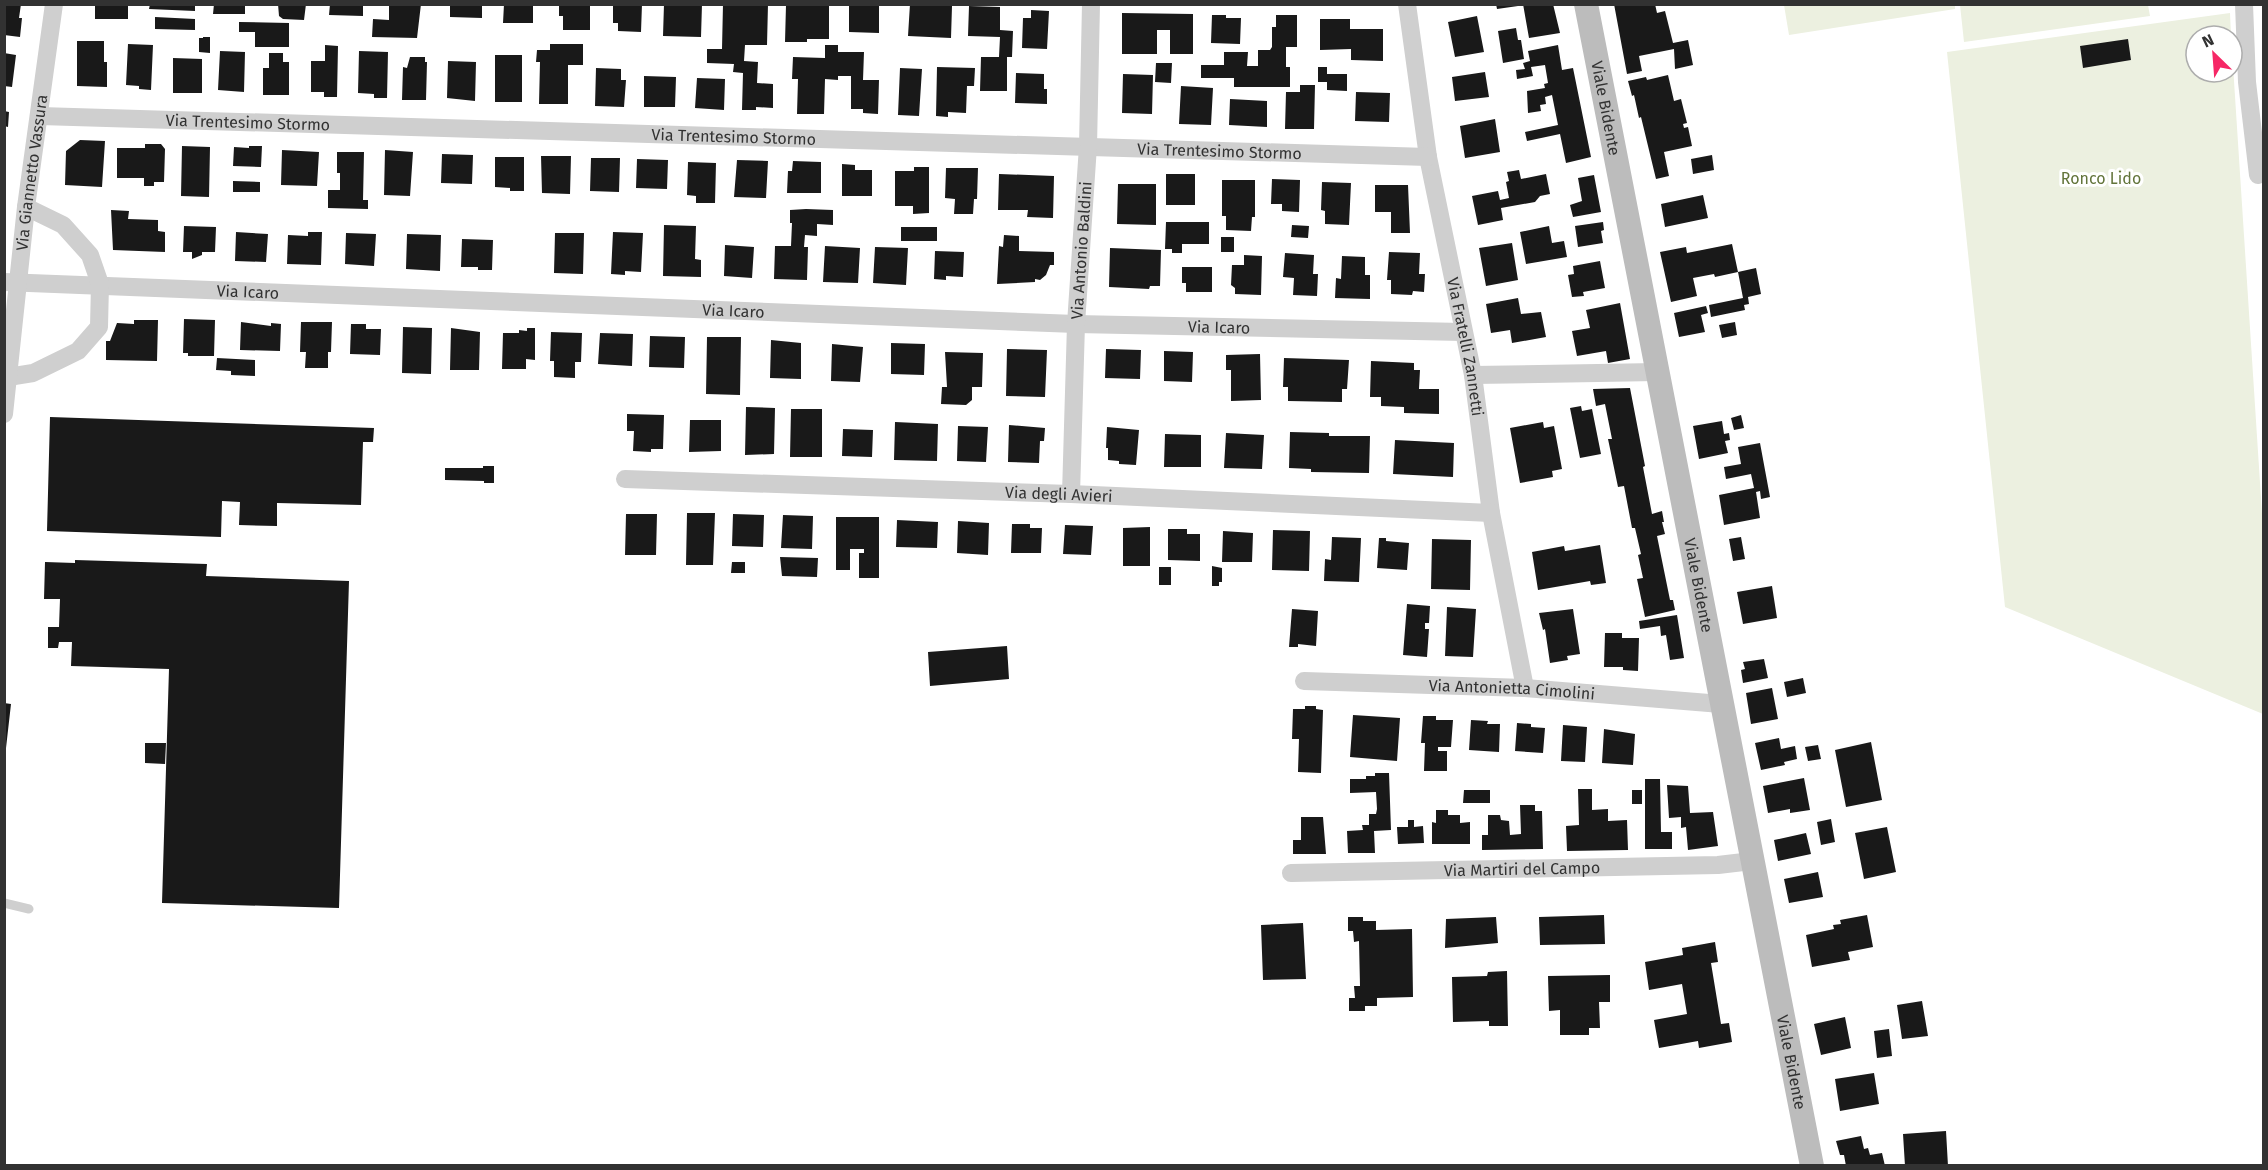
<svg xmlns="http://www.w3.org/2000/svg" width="2268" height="1170" font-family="'Fira Sans',sans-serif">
	<rect width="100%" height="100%" fill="#fff"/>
	<path fill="#ecf0e0" d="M1955 5V9L1789 35 1784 5Z
		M1960 5H2148L2150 16 1964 42Z
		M2230 13 2231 36H2196V72H2232V50L2263 529V714L2005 607 1947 52Z"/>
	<path fill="#191919" d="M4 4H21L19 18H22L20 37 4 35Z
		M95 4H128V19H95Z
		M150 4H195V11L149 9Z
		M214 4H245V14H213Z
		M278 4H306L304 20 283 19 279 16Z
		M330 4H363V16L329 15Z
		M389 4H421L417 38 372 37 373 19 389 20Z
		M450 4H482V18L450 17Z
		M504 4H533V23H503Z
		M559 4H590V30H563V16H559Z
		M613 4H642L641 32 618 31V23H613Z
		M664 4H702L701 37 663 36Z
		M723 4H768L767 45H745L744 61 758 62 757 83 773 84V108L756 107V110H742L743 73 733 72 734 64 707 63V49H722Z
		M849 4H879V33L849 32Z
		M910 4 952 6 951 38 908 36Z
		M1496 4H1518V6L1497 9Z
		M1523 4H1553L1560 33 1529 38Z
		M1614 4H1655L1657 13 1665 11 1673 43 1688 40 1693 65 1675 69 1674 49 1639 56 1642 71 1627 74Z
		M786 5H829V39H807V42H785Z
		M969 6 1000 7V30L1013 31 1012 57H1007V91H980L981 57H999L1000 37 968 36Z
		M1031 10 1049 11 1047 49 1022 48 1023 18H1031Z
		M1122 13 1193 14V54H1170V30H1157V54H1122Z
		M1212 15H1226V18H1241L1240 44 1211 43Z
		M1276 15H1297V47H1286V67H1290V87H1234V78H1201V65H1224V52H1248L1247 66H1258V50H1270L1272 47V27H1276Z
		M1477 16 1484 52 1455 57 1448 22Z
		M155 17 195 19V30L155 29Z
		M1320 19H1350V29H1383V61L1351 60V49L1320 50Z
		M239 22 289 23V47H255V32H239Z
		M1516 28 1518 40H1521L1524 59 1503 63 1498 31Z
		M203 37H210V53L199 52V38H203Z
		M2128 39 2131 60 2083 68 2080 46Z
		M77 41H104V62H107V87L77 86Z
		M128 44 153 45 151 90 139 89V86L126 85Z
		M550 44H583V65H568V104H539L540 62H536L537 50H550Z
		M325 45 338 46 337 97H324V92H311V61H325Z
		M825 45H838V52H864L863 80H879L878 114 863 113V109H851V76H838V80L825 79 824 114H797L798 79H792L793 57 825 58Z
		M1558 45 1562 70 1573 68 1591 157 1566 163 1560 134 1527 141 1525 132 1558 125 1552 95 1545 97 1546 104 1540 105 1541 111 1528 113 1527 91 1545 88 1544 84 1548 83 1545 65 1531 67 1533 76 1517 79 1516 70 1525 69 1523 63 1530 61 1528 51Z
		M220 51 245 52 244 92 218 90Z
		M359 51 388 52 387 98H374V94L358 93Z
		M4 53 16 55 12 87 4 86Z
		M269 53H283V62H289V95H263V68H269Z
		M495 55H522V102H495Z
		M410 57H425V62H427L426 100H402L403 67 407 68Z
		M173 58 202 59V93H173Z
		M448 61 476 62 475 101 447 98Z
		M1156 63H1172L1171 83 1155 82Z
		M937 67 975 68 974 86H967L966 113 948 112V117L936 116Z
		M1318 67H1327V74H1347V91L1327 90V82H1318Z
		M596 68 621 69V80H626L624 107 595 106Z
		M900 68 922 69 919 116 898 115Z
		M1485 72 1489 97 1455 101 1452 77Z
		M1016 73 1044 74V89H1047V104L1015 103Z
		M1123 74 1153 75 1152 114 1122 113Z
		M1668 75 1674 101 1681 99 1687 123 1683 124 1684 128 1688 127 1692 146 1664 152 1669 176 1656 179 1641 117 1639 118 1634 95 1632 96 1628 81 1646 77 1647 80Z
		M644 76 676 77 675 107H644Z
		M697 78 725 79 724 110 695 108Z
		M1300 85H1315L1314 129H1285L1286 92H1300Z
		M1181 86 1213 88 1211 125 1179 124Z
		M1356 92 1390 93 1389 122 1355 121Z
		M1230 99 1267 101V127L1229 125Z
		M4 111 9 112 8 127 4 126Z
		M1495 119 1500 152 1465 158 1460 126Z
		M80 140 105 141 102 187 65 185 66 151Z
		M145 144H161L165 149 164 182H154V186H144V178H117V148H145Z
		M182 146 210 147 209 197 181 196Z
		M249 146H262L261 167 233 166 234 147 249 148Z
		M282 150 319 152 317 186 281 185Z
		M385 150 413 152 410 196 384 195Z
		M337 152H364L363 200H368V209L328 208V190H340V173H337Z
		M442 154 473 155 472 184 441 183Z
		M1712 155 1714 170 1693 174 1691 159Z
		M541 156H571L570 194 542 193Z
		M495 157H524V191H510V188L495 187Z
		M591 158H620L619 192 590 191Z
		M637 159 668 160 667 189 636 188Z
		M737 160 768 161 766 198 734 197Z
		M793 161 821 162V193H787L788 171H792Z
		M688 162 716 163 715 203H696V196L687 195Z
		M842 164 855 165V170H872V196H842Z
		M914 167H929V213L913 214V206H895V171H914Z
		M946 168H978L977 199H974L973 214H954L955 199 945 198Z
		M1519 170 1521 179 1546 174 1550 194 1540 196 1535 202 1501 208 1503 220 1478 225 1472 196 1498 191 1500 200 1509 198 1506 182 1509 181 1507 172Z
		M999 174 1054 176 1053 218 1027 217 1028 210H998Z
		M1166 174H1195V205H1166Z
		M1594 175 1601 212 1573 217 1570 205 1582 201 1578 178Z
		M1272 179 1300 180 1299 212 1282 211V204H1271Z
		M1222 180H1255V217H1252L1251 231 1226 230V216H1222Z
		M233 181 260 182V192H233Z
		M1322 182 1351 183 1349 225 1325 224V211L1321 210Z
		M1118 184H1156V225L1117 224Z
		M1375 185H1408L1410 233H1391V212H1375Z
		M1703 195 1708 218 1665 227 1661 204Z
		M806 209 833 210V225L817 224V236L805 235 804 247H808L807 280 774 279 775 246H791L792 223H790V210Z
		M111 210 129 211 128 219 158 220V231L165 232V252L113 250Z
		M1166 222H1209V244H1182V253H1172V249H1165Z
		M1603 222 1604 230 1601 231 1603 243 1578 247 1575 226Z
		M664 225 696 226 695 259 701 260V277L663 276Z
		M1292 225 1309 226 1308 238 1291 237Z
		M184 226 216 227 215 252H202V255L192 259V252H183Z
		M1549 226 1552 243 1564 241 1567 257 1526 264 1520 232Z
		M901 227H937V241H901Z
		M236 232 268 234 266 262 235 261Z
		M308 232H322L321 265 287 264 288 235 308 236Z
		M613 232 643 233 641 272 625 271V275L611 274Z
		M346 233 376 234 374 266 345 264Z
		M555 233H584L583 274 554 273Z
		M407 234 441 235 440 271 406 269Z
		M1004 235 1019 236V251L1054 252V265H1050L1046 275 1040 280 1035 279V282L997 284 999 246 1003 247Z
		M1221 237H1234V252H1221Z
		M462 239 493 240 492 270H478V267H461Z
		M1512 243 1518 280 1486 286 1479 248Z
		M1732 244 1738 272 1715 277 1714 274 1693 278 1697 296 1671 302 1660 252 1686 247 1687 253Z
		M725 245 754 247 752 278 724 276Z
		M825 246 860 248 858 283 823 282Z
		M875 247 908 248 906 285 873 283Z
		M1110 248 1161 250 1160 286H1150L1149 289 1109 287Z
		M935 251 964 252 963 277 946 276V280L934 279Z
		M1389 252 1420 253 1419 274H1425L1424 292 1413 291 1412 295 1391 294V280H1387Z
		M1285 253 1314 255 1313 274H1318L1317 296 1293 295 1294 278 1283 277Z
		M1244 255 1262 256 1261 295 1235 294V288L1231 285 1232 265H1244Z
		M1342 256 1365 257V275H1370V299L1335 298 1336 278 1341 279Z
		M1600 261 1605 288 1583 292 1584 296 1572 297 1568 275 1574 274 1573 266Z
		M1182 267H1212V292H1186V283H1182Z
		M1756 268 1761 294 1748 297 1749 304 1744 305 1745 310 1711 317 1709 305 1743 298 1738 272Z
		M1518 298 1521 314 1541 312 1546 337 1512 343 1510 330 1491 333 1486 304Z
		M1620 303 1630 359 1608 363 1606 351 1577 356 1572 331 1590 328 1586 310Z
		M1706 306 1708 313 1701 315 1705 332 1679 337 1674 313Z
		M184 319 215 320 214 356H188V353H183Z
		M134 320H158L157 361 106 360V341H110L117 323 134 324Z
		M241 322 271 326V323L281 324 280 351 240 350Z
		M301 322H332L331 352H328V368H305L306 352H300Z
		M1735 322 1737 335 1722 338 1719 325Z
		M351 324H366V329H381L380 355 350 354Z
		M403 327 432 328 431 374 402 373Z
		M451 328 480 332 479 370H450Z
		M527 328H535V360L526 359V369H502L503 333H519V330L527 331Z
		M551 332 582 333 581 362H575V378L554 377V361H550Z
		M600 333 633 334 632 366 598 364Z
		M650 336 685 337 684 368 649 367Z
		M707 337H741L740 395 706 394Z
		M771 340 801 343V379L770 378Z
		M891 343 925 344 924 375 891 374Z
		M832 344 863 347 860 382 831 381Z
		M1007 349 1047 350 1045 397 1006 396Z
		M1106 349 1141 350 1140 379 1105 378Z
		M1164 351 1193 352 1192 382 1164 381Z
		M945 352 983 353 982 387H972V400L966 405 941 404 942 387H947Z
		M1260 354 1261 400 1231 401V370H1226V355Z
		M217 358 255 360V376L231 375V371L216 370Z
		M1284 358 1349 360 1347 389H1342V402L1288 401V387H1283Z
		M1371 361 1414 363V370H1420L1419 389H1439V414L1404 413V407L1381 406V397H1370Z
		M1630 388 1645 466 1643 467 1652 514 1662 511 1664 522H1662L1665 534 1657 536 1670 600H1673L1675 610 1645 617 1637 579 1643 578 1638 555 1641 554 1635 528H1632L1624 486 1618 487 1608 439H1612L1605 404 1596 406 1593 389Z
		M1581 406 1582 411 1592 409 1601 454 1580 458 1570 408Z
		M746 407 775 408 774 454 745 455Z
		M791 409H822V457H790Z
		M627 414 664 415 663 449H651V452L633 451 634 431H627Z
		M1741 415 1744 428 1734 430 1731 418Z
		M50 417 374 428 373 442H363L361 505 277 503V526L239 525 240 502 222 501 221 537 47 531Z
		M690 420H721V451L689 452Z
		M1722 421 1724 434 1729 433 1730 440 1725 441 1728 453 1699 459 1693 426Z
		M895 422 938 424 937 461 894 460Z
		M1543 422 1544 428 1554 426 1562 469 1552 471 1553 477 1520 483 1510 428Z
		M1009 425 1045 428 1044 441H1040L1039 463 1008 462Z
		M958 426 988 427 986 462 957 461Z
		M1107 427 1139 430 1136 465 1119 464V461L1108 460V448H1106Z
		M843 429 873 430 872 457 842 456Z
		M1290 432 1329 433V436H1370L1369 473 1311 472V469L1289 468Z
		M1226 433 1264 435 1262 469 1224 468Z
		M1165 434 1201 435V467H1164Z
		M1395 440 1454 443 1453 477 1393 474Z
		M1760 443 1770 497 1761 499 1760 491 1756 492 1760 518 1724 525 1719 495 1754 488 1751 474 1726 479 1724 467 1741 464 1738 447Z
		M483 466H494V483H484V481L445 480V468H483Z
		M687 513H715L713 565H686Z
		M626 514H657L656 555H625Z
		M733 514 764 515 763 547 732 546Z
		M783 515 813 516 812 549 781 548Z
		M836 517H879V578H859V553H864V549H850V570H836Z
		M897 520 938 522 937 548 896 547Z
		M958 521 989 523 988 555 957 553Z
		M1012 524H1030V528H1042L1041 553H1011Z
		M1065 525 1093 526 1091 555 1063 554Z
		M1150 527V566H1123V528Z
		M1168 529H1187V534H1200V561L1168 560Z
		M1273 530 1310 531 1309 571 1272 570Z
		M1223 531 1253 533 1252 562H1222Z
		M1332 537 1361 538 1359 582 1324 581 1325 559 1331 560Z
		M1741 537 1745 559 1733 561 1729 539Z
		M1379 538H1386V541L1409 543 1407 570 1377 568Z
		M1432 539 1471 540 1470 590 1431 589Z
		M1600 545 1606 583 1591 585 1590 581 1538 590 1532 552 1564 546 1565 551Z
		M780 557 818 558 817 577 782 576Z
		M75 560 207 564 206 576 349 581 339 908 162 903 169 669 71 666 72 642H59L58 648H48V627H59L60 599H44L45 562 75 563Z
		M732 562H745V573H731Z
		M1212 566 1222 568V582H1219V586H1212Z
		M1159 567H1171V585H1159Z
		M1772 586 1777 618 1743 624 1737 592Z
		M1407 604 1430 606 1429 623H1425V629H1429L1427 657 1403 655Z
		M1447 607 1476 609 1473 657 1445 656Z
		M1292 609 1318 611 1316 646 1298 644V647H1289Z
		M1573 609 1580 654 1567 656 1568 660 1550 663 1545 629 1543 630 1539 613Z
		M1677 615 1684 658 1670 660 1666 635 1661 636 1660 626 1640 629 1639 621Z
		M1605 633H1622V638H1639L1638 671 1623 670V667H1604Z
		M1007 646 1009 679 930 686 928 652Z
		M1764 659 1768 678 1743 683 1741 670 1745 669 1743 662Z
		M1803 678 1806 693 1787 697 1784 682Z
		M1772 688 1778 719 1751 724 1746 693Z
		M4 703 11 704 6 748H4Z
		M1305 706H1316V709L1323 710 1321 773 1298 772 1299 739H1292L1293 709H1305Z
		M1353 715 1400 718 1397 761 1350 757Z
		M1423 716H1436V720H1453L1451 747H1438V751H1447V771H1424L1425 743H1421Z
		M1471 720 1488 721 1487 724H1500L1499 752 1469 750Z
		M1517 723 1531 724V727L1545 728 1543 753 1515 751Z
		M1563 725 1587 727 1585 762 1561 761Z
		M1604 729 1635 734 1633 765 1602 763Z
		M1779 738 1781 749 1795 746 1797 759 1784 762 1785 765 1761 770 1755 743Z
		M1871 742 1882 800 1846 807 1835 750Z
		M145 743H166L165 764 145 763Z
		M1818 745 1821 759 1808 761 1805 747Z
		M1375 773H1389L1391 830 1374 831 1375 853H1348L1347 831 1363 830 1362 825H1369V814H1376L1377 809 1376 792 1350 793V779H1366V776H1375Z
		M1804 778 1810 810 1790 813V809L1768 813 1763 786Z
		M1645 779H1660L1661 832H1672V849H1645Z
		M1667 785 1688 786 1690 813 1713 812 1718 846 1688 850 1686 827 1681 828V817L1669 818Z
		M1578 789H1592V810L1608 809V821L1627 820 1628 850 1567 851 1566 826 1579 825Z
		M1464 790H1490V803H1463Z
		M1632 790H1642V804H1632Z
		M1520 805H1535V811H1542L1543 849 1482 850V835H1488V815H1500L1501 820 1509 821 1510 835 1521 834Z
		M1436 810H1448V815H1460V823L1470 822V844H1432V822L1436 823Z
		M1301 817H1323L1326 854H1293V840H1301Z
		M1831 819 1835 842 1821 845 1817 822Z
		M1408 820H1414V827L1423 826 1424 843 1398 844 1397 827H1408Z
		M1887 827 1896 872 1864 879 1855 833Z
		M1806 833 1811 854 1778 861 1774 840Z
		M1818 872 1823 897 1789 903 1784 879Z
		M1604 915 1605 944 1540 945 1539 917Z
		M1867 915 1873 947 1848 952 1850 960 1812 967 1806 935 1834 929 1833 925 1841 924 1840 920Z
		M1348 917H1363V921H1376V930L1412 929 1413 997 1377 998V1006H1365V1011H1349V998H1355L1354 986H1360L1359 941 1354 942 1353 931H1348Z
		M1496 917 1498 943 1445 948 1446 919Z
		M1303 923 1306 979 1263 980 1261 925Z
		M1715 942 1718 962 1711 963 1721 1024 1729 1023 1732 1042 1699 1048 1698 1041 1659 1048 1654 1020 1687 1014 1682 984 1649 990 1645 962 1683 955 1682 948Z
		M1507 971 1508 1026H1489V1021L1453 1022 1452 977 1487 976 1488 972Z
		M1610 975V1002H1599L1600 1028H1589V1035H1560V1010L1549 1011 1548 976Z
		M1922 1001 1928 1036 1902 1039 1897 1005Z
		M1845 1017 1851 1048 1821 1055 1814 1024Z
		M1889 1029 1892 1056 1877 1058 1874 1031Z
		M1874 1073 1879 1104 1840 1111 1835 1079Z
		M1946 1131 1948 1166H1905L1903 1134Z
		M1861 1136 1864 1149 1868 1148 1870 1155 1882 1153 1885 1166H1846L1844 1155H1840L1836 1141Z"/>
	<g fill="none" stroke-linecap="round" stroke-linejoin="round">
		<path stroke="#cfcfcf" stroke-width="9" d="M4 903 29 909"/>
		<g stroke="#cfcfcf" stroke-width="18">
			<path id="s1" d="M1407 4 1428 157 1473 375 1491 513 1525 688"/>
			<path d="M2244 4 2247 82 2258 175"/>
			<path id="s2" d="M40 116 1428 157"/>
			<path id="s3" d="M4 282 1076 324 1463 332"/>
			<path d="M1473 375 1657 372"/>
			<path d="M8 377 33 373 78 351 99 327 100 284 90 255 63 225 26 207"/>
			<path id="s4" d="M4 414 26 207 54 4"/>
			<path id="s5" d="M625 479 1071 494 1491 513"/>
			<path id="s6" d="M1071 494 1076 324 1088 146 1091 4"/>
			<path id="s7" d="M1304 681 1525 688 1721 704"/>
			<path id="s8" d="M1291 873 1718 865 1752 861"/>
		</g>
		<path stroke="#bcbcbc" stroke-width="24" id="s9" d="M1586 4 1812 1166"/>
	</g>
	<g text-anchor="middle" stroke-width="6" stroke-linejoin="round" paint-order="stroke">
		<g font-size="16" fill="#323232" stroke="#fff">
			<text dy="6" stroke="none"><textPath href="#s9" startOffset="106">Viale Bidente</textPath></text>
			<text dy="6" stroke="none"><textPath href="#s2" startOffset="208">Via Trentesimo Stormo</textPath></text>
			<text dy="6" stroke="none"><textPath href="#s2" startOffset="694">Via Trentesimo Stormo</textPath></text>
			<text dy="6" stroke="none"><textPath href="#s2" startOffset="1180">Via Trentesimo Stormo</textPath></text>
			<text dy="6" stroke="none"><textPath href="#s4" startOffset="243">Via Giannetto Vassura</textPath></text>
			<text dy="6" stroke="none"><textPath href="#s6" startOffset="244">Via Antonio Baldini</textPath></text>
			<text dy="6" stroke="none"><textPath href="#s3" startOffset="244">Via Icaro</textPath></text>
			<text dy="6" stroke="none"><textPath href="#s3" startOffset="730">Via Icaro</textPath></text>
			<text dy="6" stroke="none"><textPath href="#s3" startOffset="1216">Via Icaro</textPath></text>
			<text dy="6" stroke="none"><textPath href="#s1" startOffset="348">Via Fratelli Zannetti</textPath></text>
			<text dy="6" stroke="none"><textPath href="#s5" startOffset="434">Via degli Avieri</textPath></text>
			<text dy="6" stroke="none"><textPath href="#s9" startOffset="592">Viale Bidente</textPath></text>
			<text dy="6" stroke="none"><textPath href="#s7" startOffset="208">Via Antonietta Cimolini</textPath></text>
			<text dy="6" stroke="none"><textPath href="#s8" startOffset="231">Via Martiri del Campo</textPath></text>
			<text dy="6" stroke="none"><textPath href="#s9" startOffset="1078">Viale Bidente</textPath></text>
		</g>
		<g font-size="16" fill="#62743a" stroke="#fff">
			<text x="2101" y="184">Ronco Lido</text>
		</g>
	</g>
	<rect width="2268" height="1170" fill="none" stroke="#323232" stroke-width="12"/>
	<g transform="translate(2214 54) rotate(335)"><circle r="28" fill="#ffffff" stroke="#adadad" stroke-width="1.5"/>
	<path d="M0-4.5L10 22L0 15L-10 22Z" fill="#f62766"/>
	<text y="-9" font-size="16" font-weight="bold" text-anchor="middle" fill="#323232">N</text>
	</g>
</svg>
